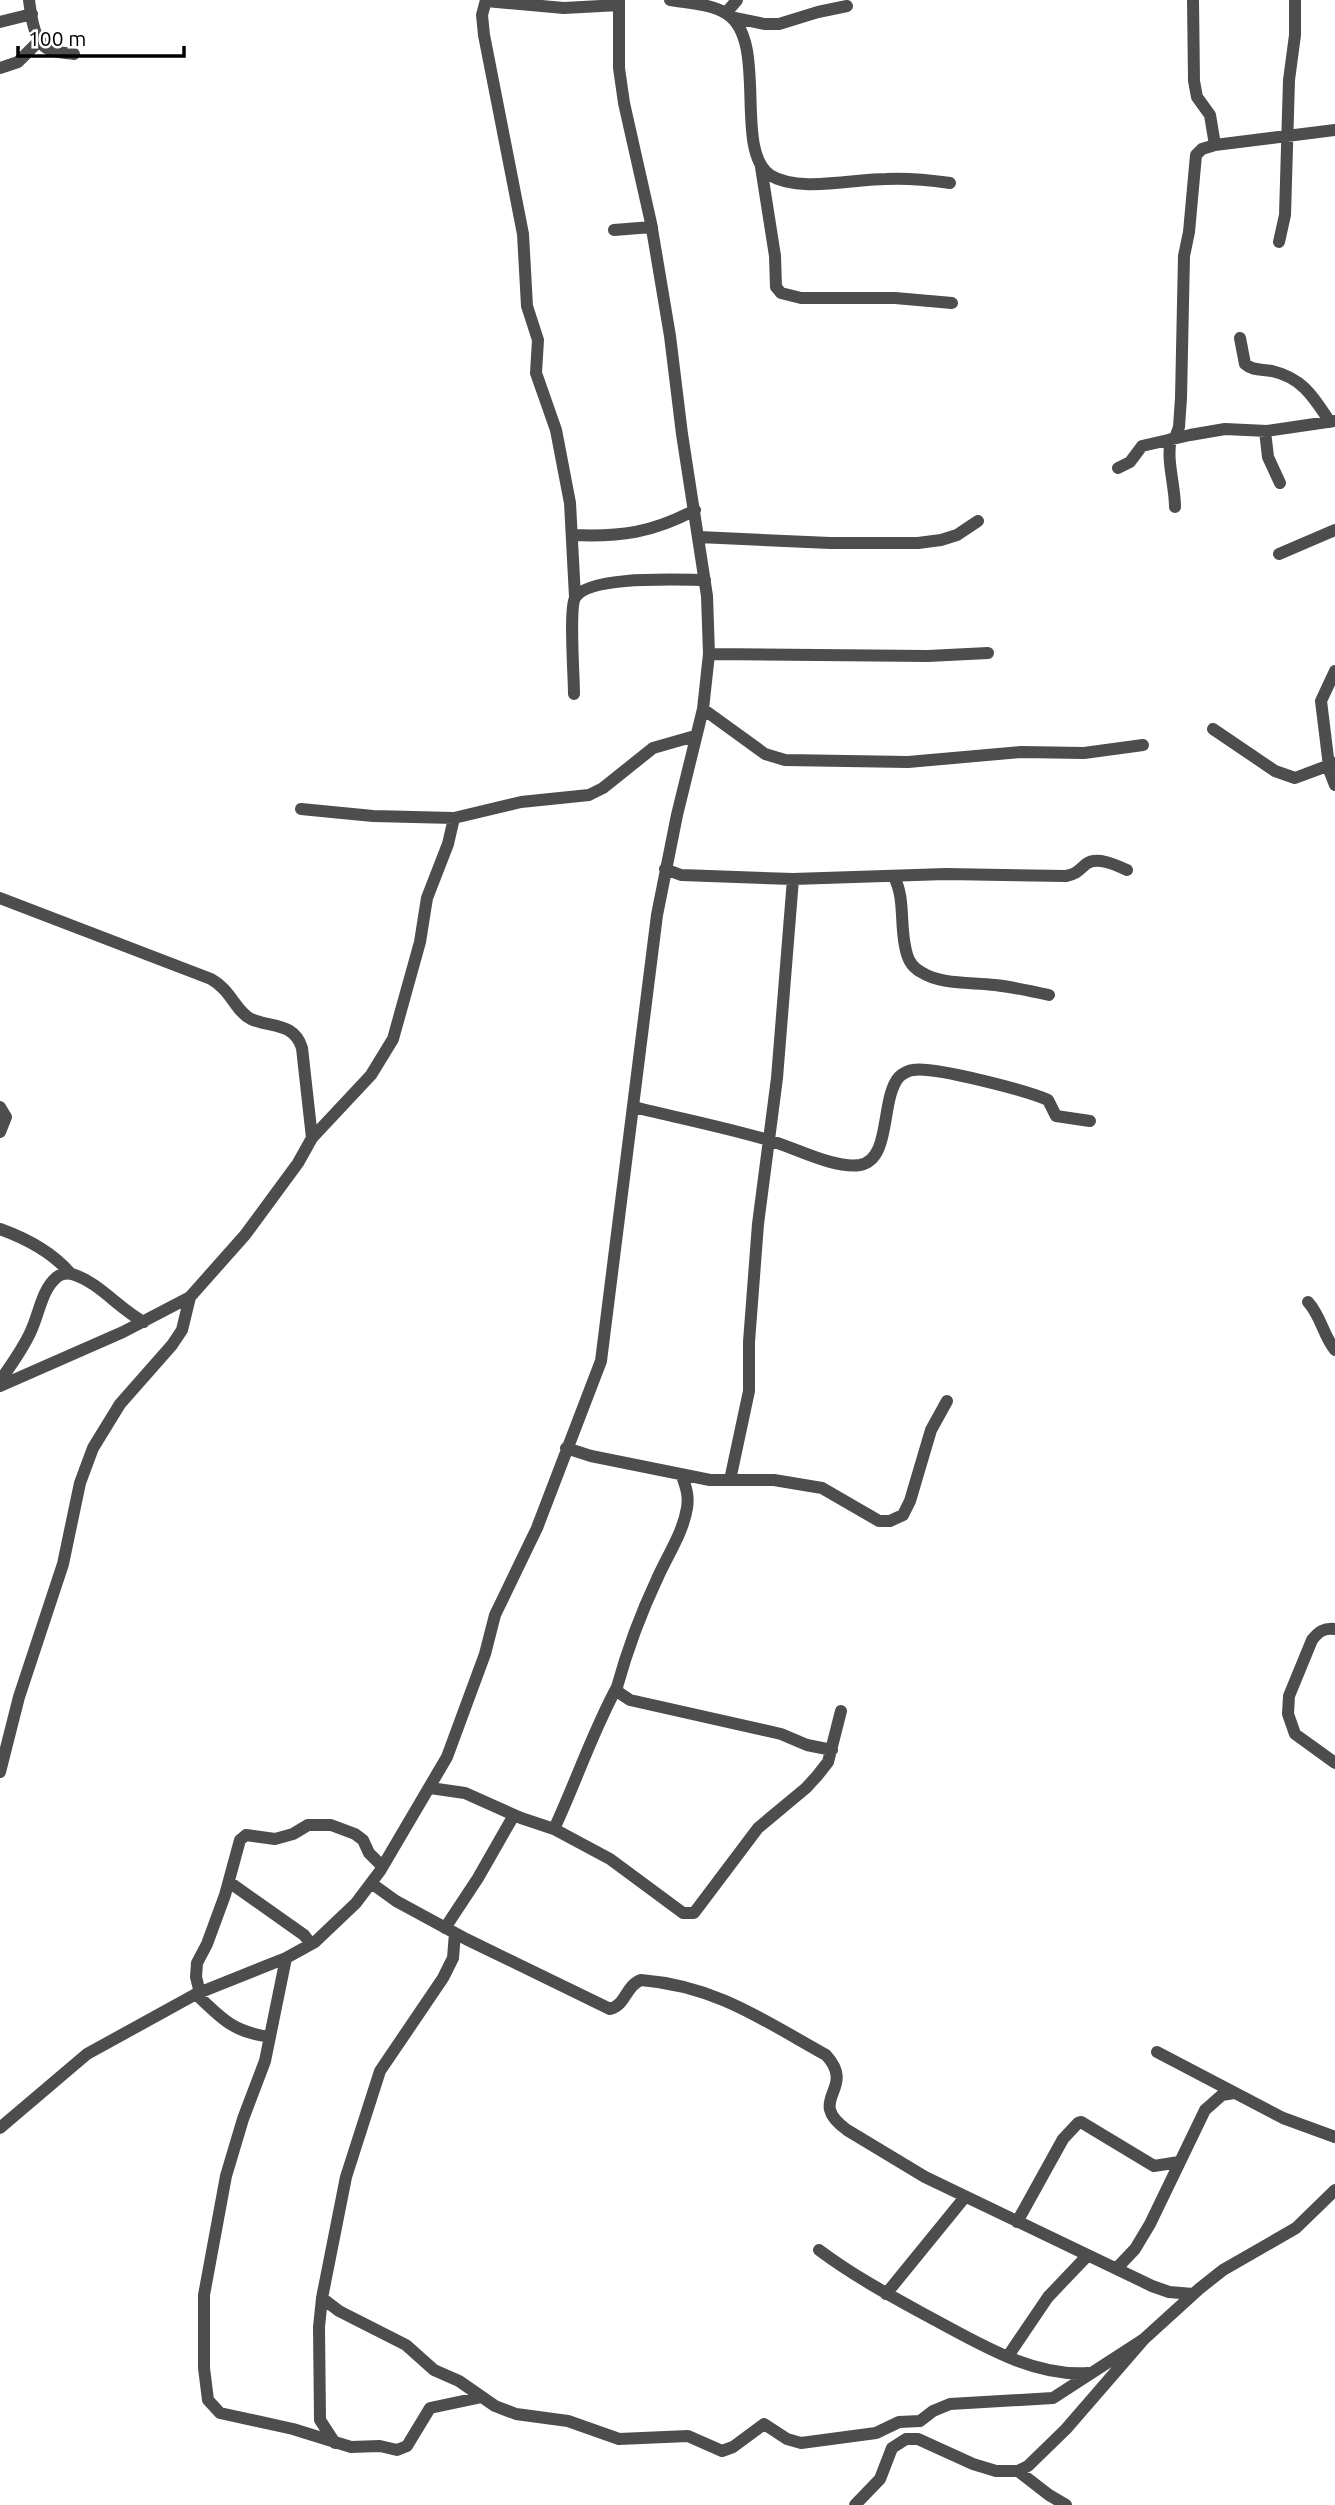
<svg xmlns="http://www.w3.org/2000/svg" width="1335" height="2505" font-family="Ubuntu,sans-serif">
	<rect width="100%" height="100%" fill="#fff"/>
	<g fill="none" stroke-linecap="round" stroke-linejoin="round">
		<path stroke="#4d4d4d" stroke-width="12" d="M29 0C31 15 34 45 51 50 58 53 67 53 74 54
			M486 0 482 15 484 35 523 234 527 306 538 340 536 373 556 430 570 503 575 597
			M670 0C688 3 712 4 727 14 769 41 733 150 770 175 798 193 854 179 886 179 908 178 929 180 950 183
			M1193 0 1194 81 1197 97 1210 115 1215 145
			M486 1 564 8 619 5
			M726 13 737 0
			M731 17 764 24H779L818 12 847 6
			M0 22 32 14
			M0 68 18 62 40 40
			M761 167 775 256 776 287 781 293 801 298H895L952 303
			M614 230 652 227
			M1279 242 1285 215 1289 80 1295 35V0
			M1240 338 1245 364C1253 371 1262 369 1272 371 1303 378 1314 398 1330 422
			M1265 431 1268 457 1280 483
			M1175 438 1179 427 1181 398 1184 256 1189 232 1196 155 1202 149 1215 145 1335 130
			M1171 439C1166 460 1175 485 1175 507
			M1118 468 1130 462 1142 446 1190 435 1225 429 1267 431 1335 421
			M573 535C620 537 652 533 695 510
			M699 537 830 543H918L941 540 957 535 978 521
			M1279 554 1335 530
			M709 654 928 656 988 653
			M574 694C574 676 569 609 575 598 588 575 679 580 705 580
			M703 709 765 754 785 760 908 762 1021 752 1084 753 1143 745
			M1213 729 1275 771 1295 778 1335 763
			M1329 766 1321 701 1335 671
			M1328 767 1335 785
			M301 809 373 816 454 818 521 802 589 795 603 788 653 748 695 736
			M665 869 681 875 793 879 946 874 1066 876C1077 874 1079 870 1086 864 1097 856 1116 865 1127 870
			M894 877C905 898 900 922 905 946 907 957 910 966 921 972 941 985 972 982 995 985 1013 987 1031 991 1049 995
			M0 898 211 979C231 990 236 1012 251 1019 271 1028 294 1022 302 1048L312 1138 298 1163 245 1235 190 1297 182 1330 172 1345 120 1404 93 1448 80 1483 63 1564 19 1697 0 1772
			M0 1107 6 1117 0 1132
			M634 1107C678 1118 724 1127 768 1140 794 1147 833 1169 860 1165 892 1159 880 1099 899 1077 902 1074 909 1070 913 1070 933 1066 1028 1091 1048 1100L1056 1116 1090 1121
			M312 1138 371 1075 393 1039 420 942 427 898 448 844 454 818
			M0 1229C25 1238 52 1252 70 1273
			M1308 1302C1321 1316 1323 1335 1335 1350
			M0 1381C11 1365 23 1349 31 1331 39 1314 42 1289 57 1277 61 1274 67 1273 72 1274 99 1282 119 1309 144 1322
			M0 1386 123 1332 190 1297
			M566 1448 591 1456 710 1480H774L822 1488 879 1521H890L903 1515 910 1501 931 1430 947 1401
			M682 1476C686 1487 689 1496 687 1508 683 1533 667 1556 657 1579 641 1613 627 1651 617 1687L618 1692 630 1700 781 1734 807 1745 832 1750
			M730 1480 749 1391V1342L758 1224 777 1078 793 879
			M1335 1629C1324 1628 1319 1631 1312 1640L1289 1696 1288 1714 1295 1734 1335 1763
			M430 1788 465 1793 521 1818 554 1829 610 1859 683 1913H694L758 1828 806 1788 817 1776 828 1762 841 1711
			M554 1829C576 1782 592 1733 617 1687
			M229 1882 304 1935 311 1944
			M371 1883 396 1901 466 1939 610 2009C626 2005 626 1985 641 1980 716 1986 763 2020 826 2055 858 2090 804 2099 847 2130L925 2177 1152 2286 1169 2292 1193 2294
			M445 1928 478 1878 514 1815
			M286 1958 265 2061 243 2119 226 2176 204 2295V2368L208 2400 220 2413 229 2415 293 2429 351 2447 380 2446 397 2450 407 2446 430 2408 482 2397
			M200 1993 196 1977 197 1963 207 1944 225 1895 240 1840 246 1835 275 1839 293 1834 308 1825H331L355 1834 363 1840 369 1853 382 1866
			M196 1994C222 2019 233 2032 270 2037
			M1157 2052 1283 2118 1335 2137
			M0 2128 87 2054 196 1994 286 1958 315 1942 356 1903 380 1871 447 1757 485 1654 495 1615 537 1528 601 1361 657 915 677 815 703 709 709 654 707 596 682 434 670 336 651 223 624 103 619 68V0
			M1017 2222 1063 2139 1078 2123 1081 2122 1154 2166 1179 2162
			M819 2250C855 2277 893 2297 933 2319 980 2344 1033 2377 1088 2373
			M1117 2268 1135 2249 1150 2224 1205 2110 1222 2095 1234 2093
			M886 2294 965 2197
			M322 2298 339 2311 406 2345 434 2370 459 2381 495 2406 516 2414 568 2421 619 2439 688 2436 722 2451 733 2447 764 2424 787 2439 801 2443 876 2433 899 2422 920 2421 933 2411 950 2404 1053 2398 1144 2339
			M1008 2356 1048 2297 1088 2255
			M335 2443 320 2420 319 2327 322 2298 346 2177 380 2071 443 1978 453 1958 455 1933
			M1018 2471 1049 2495 1066 2505
			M855 2505 880 2479 892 2448 906 2439H918L973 2464 996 2471H1018L1028 2466 1066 2429 1144 2339 1199 2289 1223 2270 1296 2228 1335 2190"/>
	</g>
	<path d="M18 46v10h166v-10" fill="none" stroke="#000000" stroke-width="3.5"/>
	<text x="28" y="46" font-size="21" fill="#000000" stroke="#ffffff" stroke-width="5" paint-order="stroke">100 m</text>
</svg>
